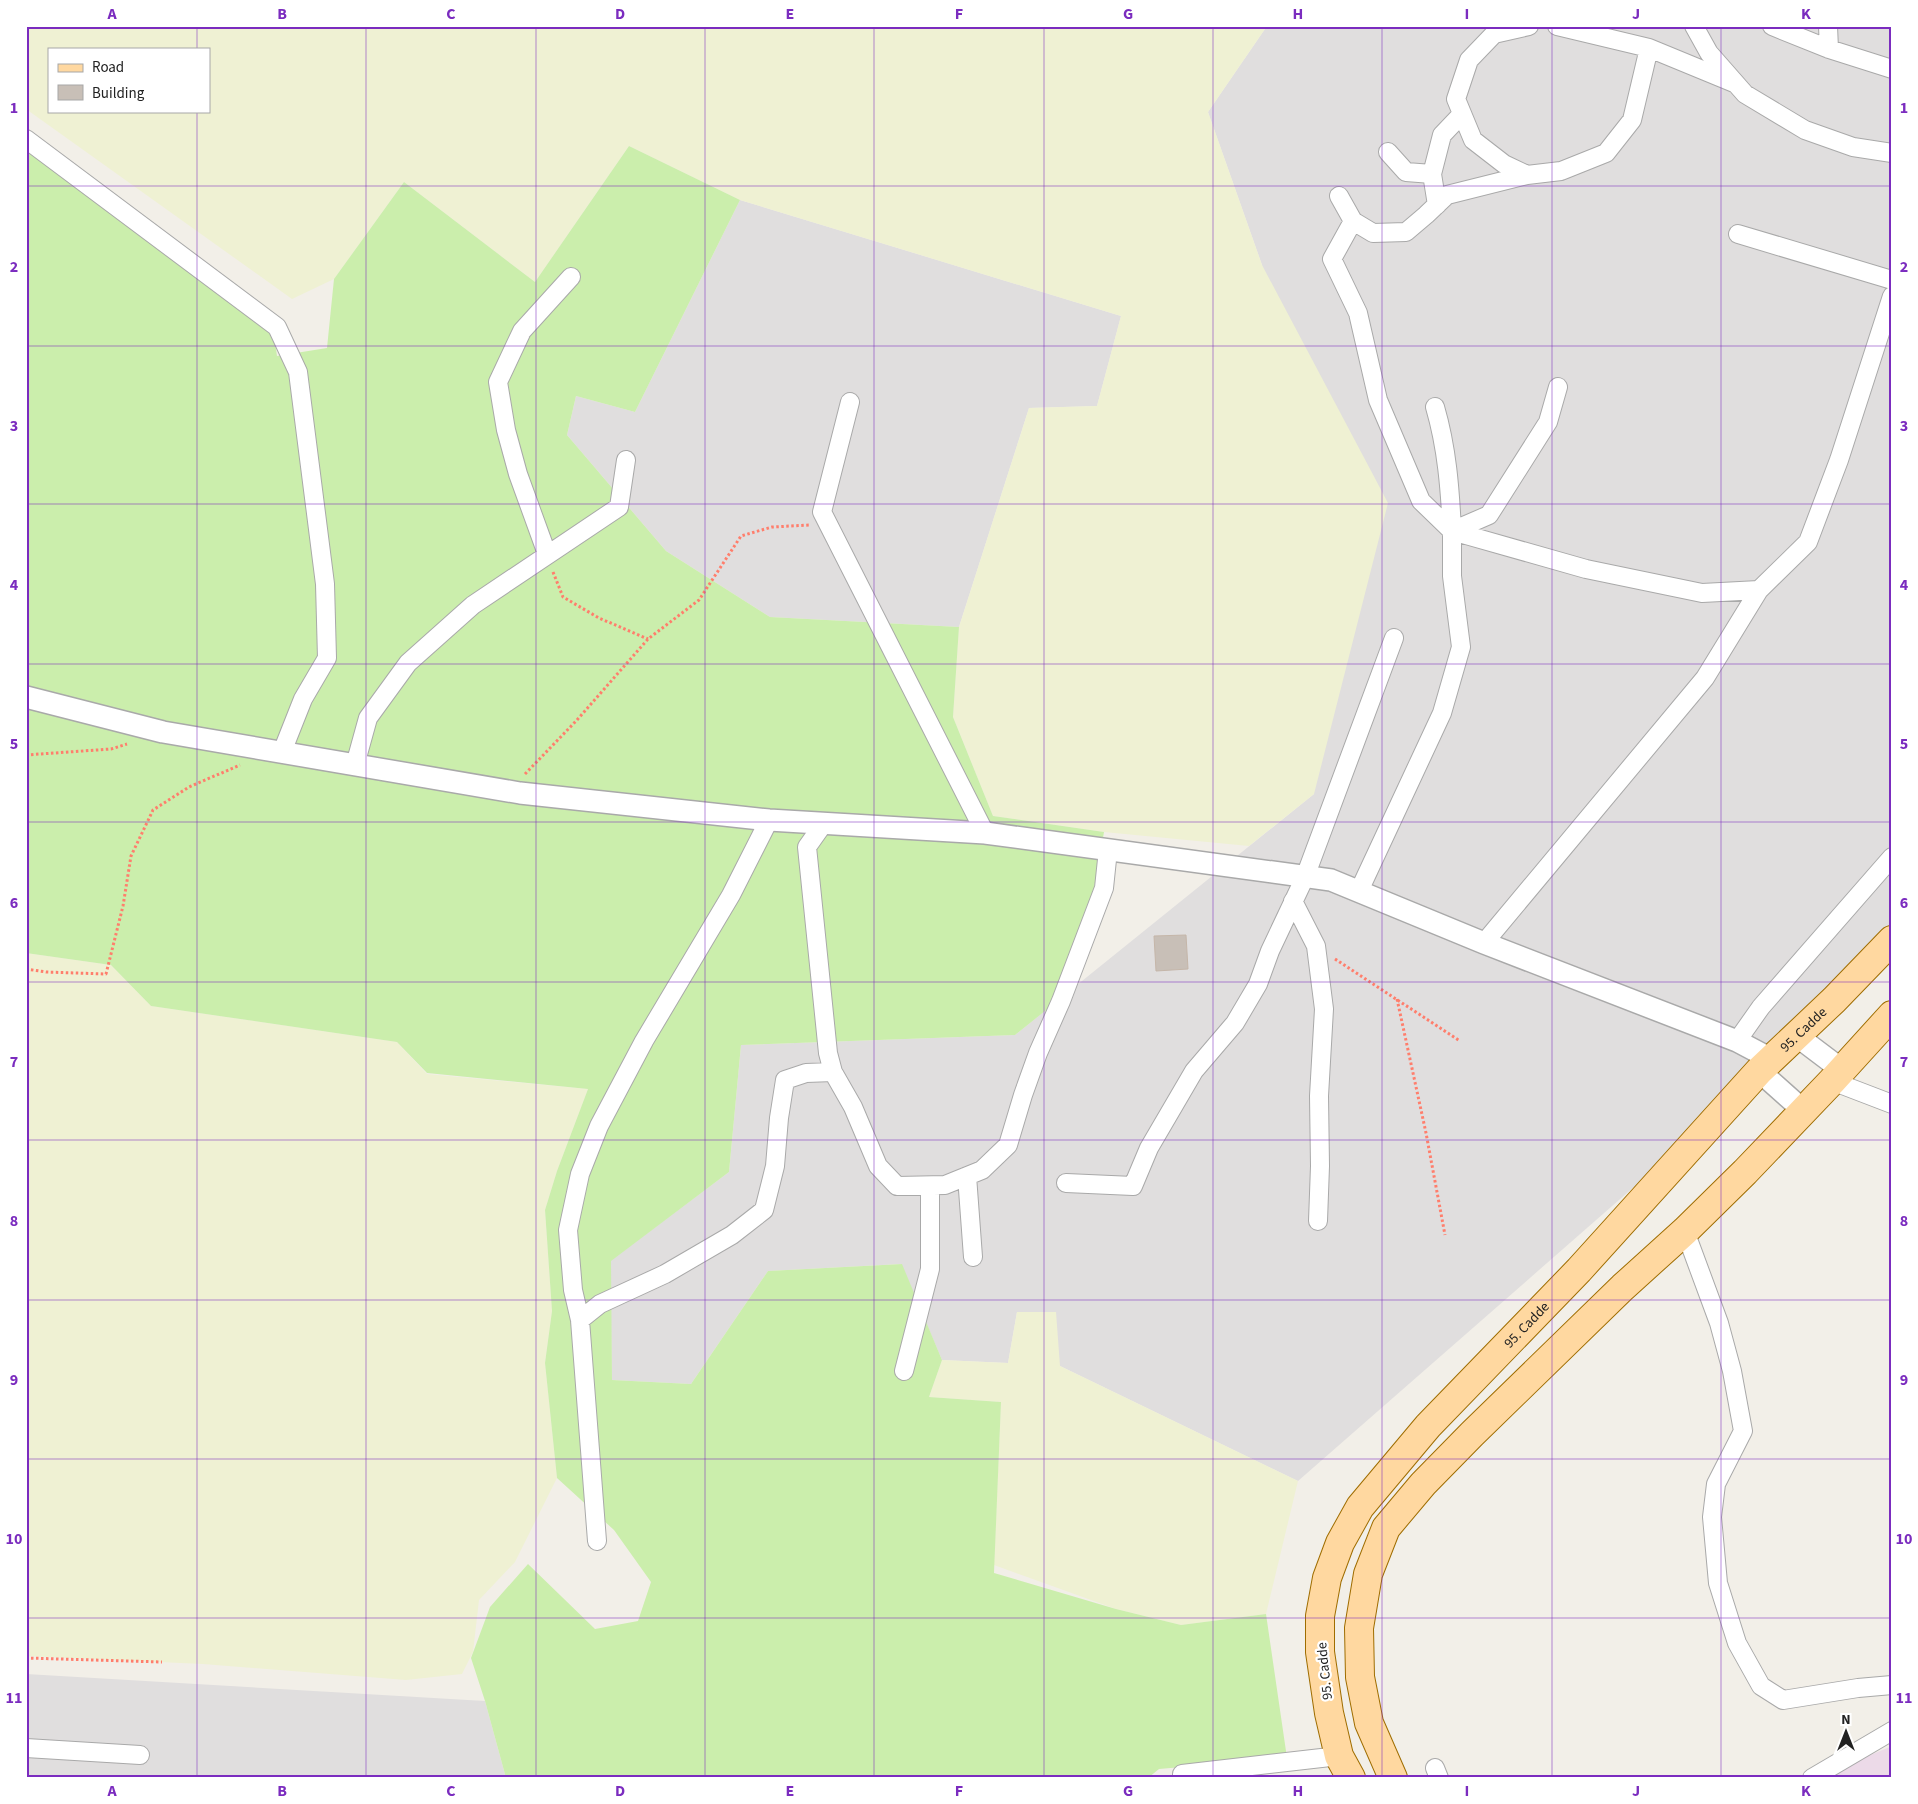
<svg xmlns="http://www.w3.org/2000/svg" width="1918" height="1804" font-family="'Source Sans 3',sans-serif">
	<rect width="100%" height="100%" fill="#f2efe8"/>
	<path fill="#e0dede" d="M1267 26H1892V961L1298 1481 1060 1366 1017 1312 1008 1363 942 1360 901 1264 768 1271 691 1384 612 1380 610 1261 729 1172 741 1045 1015 1035 1314 794 1262 265 1208 112Z
		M740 200 1121 316 1097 406 1029 408 959 627 770 617 666 551 567 435 576 396 635 412Z
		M26 1674 485 1701 506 1778H26Z"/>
	<path fill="#ecdae8" d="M1892 1746V1778H1815Z"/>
	<path fill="#eff1d3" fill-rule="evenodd" d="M26 26H1267L1208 112 1262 265 1388 503 1314 794 1249 846 1104 832 993 816 953 717 959 627 1029 408 1097 406 1121 316 740 200 629 146 535 282 404 182 334 279 292 299 26 109ZM49 49H209V111H49Z
		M26 953 111 965 151 1006 397 1042 427 1074 588 1089 557 1171 545 1210 552 1311 545 1363 557 1478 515 1562 479 1600 473 1652 462 1674 406 1680 203 1664 26 1656Z
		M1017 1312H1056L1060 1366 1298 1481 1266 1614 1181 1625 1116 1609 994 1565 1001 1402 929 1397 942 1360 1008 1363Z"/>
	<path fill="#cbeeac" d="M26 133 271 314 277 356 327 348 334 279 404 182 535 282 629 146 740 200 635 412 576 396 567 435 666 551 770 617 959 627 953 717 993 816 1104 832 1094 888 1050 1007 1015 1035 741 1045 729 1172 611 1261 612 1380 691 1384 768 1271 902 1264 942 1360 929 1397 1001 1402 994 1573 1116 1609 1181 1625 1266 1614 1287 1758 1159 1769 1148 1778H506L485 1701 471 1658 490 1607 528 1564 595 1629 638 1621 651 1582 614 1530 557 1478 545 1363 552 1311 545 1210 557 1171 588 1089 427 1073 397 1042 151 1006 111 965 26 953Z"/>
	<path fill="#c8bfb7" stroke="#c5b6a9" d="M1186 935 1188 969 1156 971 1154 936Z"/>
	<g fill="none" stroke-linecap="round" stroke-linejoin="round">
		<defs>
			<path id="minor" d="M1529 26 1494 34 1469 60 1456 99 1473 140 1504 164 1527 175 1561 171 1606 153 1632 120 1649 48
				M1557 26 1649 48 1734 83
				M1694 26 1709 53 1745 94 1805 130 1853 147 1892 153
				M1772 26 1829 49 1892 69
				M1828 26 1829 49
				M26 139 277 327 298 372 325 584 327 658 303 699 282 752
				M1388 152 1406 172 1432 174
				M1339 196 1353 221 1373 233 1406 232 1426 215 1447 195 1527 175
				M1437 205 1432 174 1442 135 1462 114
				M1353 221 1332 259 1358 313 1378 400 1421 501 1452 531
				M1738 234 1892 280
				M850 402 822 512 985 833
				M1435 407C1447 448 1450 489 1452 531
				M1452 531 1489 515 1548 422 1558 387
				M547 554 518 474 506 430 498 382 522 331 571 277
				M355 765 368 718 408 663 473 605 619 507 626 460
				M824 823 807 847 828 1053 833 1072 853 1107 878 1166 897 1186 945 1185 982 1170 1008 1145 1023 1095 1038 1053 1061 1001 1104 888 1108 850
				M1359 891 1442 713 1461 647 1452 576V531L1586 569 1702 593 1759 590
				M1293 901 1316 946 1324 1009 1319 1096 1320 1166 1318 1221
				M1484 943 1705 678 1759 590 1808 542 1839 460 1892 296
				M1737 1041 1761 1007 1892 857
				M1832 1081 1892 1104
				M967 1176 973 1257
				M1066 1183 1133 1186 1149 1148 1194 1071 1235 1023 1258 984 1270 951 1305 877 1394 638
				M1685 1231 1719 1323 1732 1371 1743 1431 1716 1484 1712 1517 1718 1583 1737 1643 1761 1686 1783 1700 1858 1688 1892 1685
				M580 1320 600 1304 665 1274 732 1235 764 1210 775 1166 779 1118 785 1080 806 1073 833 1072
				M904 1371 930 1269V1186
				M597 1541 580 1320 573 1290 568 1230 580 1174 599 1126 644 1041 731 895 769 820
				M26 1748 140 1755
				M1435 1768 1439 1778
				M1182 1774 1339 1756
				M1812 1778 1892 1731"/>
			<path id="tertiary" d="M26 697 163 732 520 793 769 820 985 833 1331 880 1484 943 1737 1041 1771 1059
				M1797 1036 1842 1070
				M1759 1071 1804 1111"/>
			<g id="primary">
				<path id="s1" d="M1351 1778 1339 1756 1329 1713 1320 1652V1616L1327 1578 1340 1543 1360 1507 1428 1426 1579 1270 1759 1071 1834 1000 1892 940"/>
				<path d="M1393 1778 1369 1723 1360 1677 1359 1628 1368 1574 1386 1528 1423 1484 1472 1434 1623 1287 1685 1231 1745 1172 1832 1081 1892 1015"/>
			</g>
		</defs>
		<use href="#minor" stroke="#a9a9a9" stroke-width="20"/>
		<use href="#tertiary" stroke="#a9a9a9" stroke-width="24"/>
		<use href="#primary" stroke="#9f6d00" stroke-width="30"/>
		<path stroke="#ff7e6c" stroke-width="3" stroke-dasharray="2.5 2.5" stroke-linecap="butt" d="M553 572 563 597 599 618 648 639
			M26 755 111 749 127 744
			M525 774 577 720 648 639 699 600 741 536 772 527 810 525
			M1335 959 1460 1041
			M26 969 46 972 106 974 123 906 131 856 153 810 189 787 240 765
			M1397 999 1426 1133 1445 1235
			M26 1658 162 1662"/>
		<use href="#minor" stroke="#fff" stroke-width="18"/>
		<use href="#tertiary" stroke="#fff" stroke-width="21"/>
		<use href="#primary" stroke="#ffd8a0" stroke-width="28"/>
	</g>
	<path fill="none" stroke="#7b2cbf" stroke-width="1" stroke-opacity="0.55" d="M197 26V49M366 26V1778M536 26V1778M705 26V1778M874 26V1778M1044 26V1778M1213 26V1778M1382 26V1778M1552 26V1778M1721 26V1778M197 111V1778M26 186H1892M26 346H1892M26 504H1892M26 664H1892M26 822H1892M26 982H1892M26 1140H1892M26 1300H1892M26 1459H1892M26 1618H1892"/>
	<g text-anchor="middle" stroke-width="4.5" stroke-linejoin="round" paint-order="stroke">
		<g font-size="14" fill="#222" stroke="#fff">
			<text dy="5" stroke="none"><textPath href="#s1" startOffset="936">95. Cadde</textPath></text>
			<text dy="5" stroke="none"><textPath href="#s1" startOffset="531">95. Cadde</textPath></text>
			<text transform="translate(1324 1671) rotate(-96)" y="5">95. Cadde</text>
		</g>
	</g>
	<rect width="1918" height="1804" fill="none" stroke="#ffffff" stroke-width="55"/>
	<rect x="48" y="48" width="162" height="65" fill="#ffffff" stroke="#a7a7a7"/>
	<rect x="58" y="64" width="25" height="8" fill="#ffd8a0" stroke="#a7a7a7"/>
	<text x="92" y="72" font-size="15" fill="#222222">Road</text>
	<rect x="58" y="85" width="25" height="15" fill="#c8bfb7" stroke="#a7a7a7"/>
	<text x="92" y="98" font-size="15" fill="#222222">Building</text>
	<g transform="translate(1846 1732)" stroke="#ffffff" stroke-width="4" paint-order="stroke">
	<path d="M0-4L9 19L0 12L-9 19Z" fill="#222222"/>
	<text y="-8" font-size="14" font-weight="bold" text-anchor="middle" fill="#222222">N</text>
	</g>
	<rect x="28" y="28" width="1862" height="1748" fill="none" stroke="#7b2cbf" stroke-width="2"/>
	<g font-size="16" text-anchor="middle" font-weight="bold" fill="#7b2cbf">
		<text x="112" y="19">A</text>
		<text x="282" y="19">B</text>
		<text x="451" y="19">C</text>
		<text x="620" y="19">D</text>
		<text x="790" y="19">E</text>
		<text x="959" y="19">F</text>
		<text x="1128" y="19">G</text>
		<text x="1298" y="19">H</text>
		<text x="1467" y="19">I</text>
		<text x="1636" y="19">J</text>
		<text x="1806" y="19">K</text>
		<text x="14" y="113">1</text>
		<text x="1904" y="113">1</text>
		<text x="14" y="272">2</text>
		<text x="1904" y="272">2</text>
		<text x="14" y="431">3</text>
		<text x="1904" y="431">3</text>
		<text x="14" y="590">4</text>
		<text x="1904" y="590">4</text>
		<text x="14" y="749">5</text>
		<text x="1904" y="749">5</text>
		<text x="14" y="908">6</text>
		<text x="1904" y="908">6</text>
		<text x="14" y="1067">7</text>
		<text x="1904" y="1067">7</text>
		<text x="14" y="1226">8</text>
		<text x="1904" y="1226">8</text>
		<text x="14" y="1385">9</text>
		<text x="1904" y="1385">9</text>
		<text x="14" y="1544">10</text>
		<text x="1904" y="1544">10</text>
		<text x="14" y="1703">11</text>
		<text x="1904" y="1703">11</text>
		<text x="112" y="1796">A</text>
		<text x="282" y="1796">B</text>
		<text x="451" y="1796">C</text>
		<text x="620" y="1796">D</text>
		<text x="790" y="1796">E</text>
		<text x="959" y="1796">F</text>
		<text x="1128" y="1796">G</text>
		<text x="1298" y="1796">H</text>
		<text x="1467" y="1796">I</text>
		<text x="1636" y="1796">J</text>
		<text x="1806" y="1796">K</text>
	</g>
</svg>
